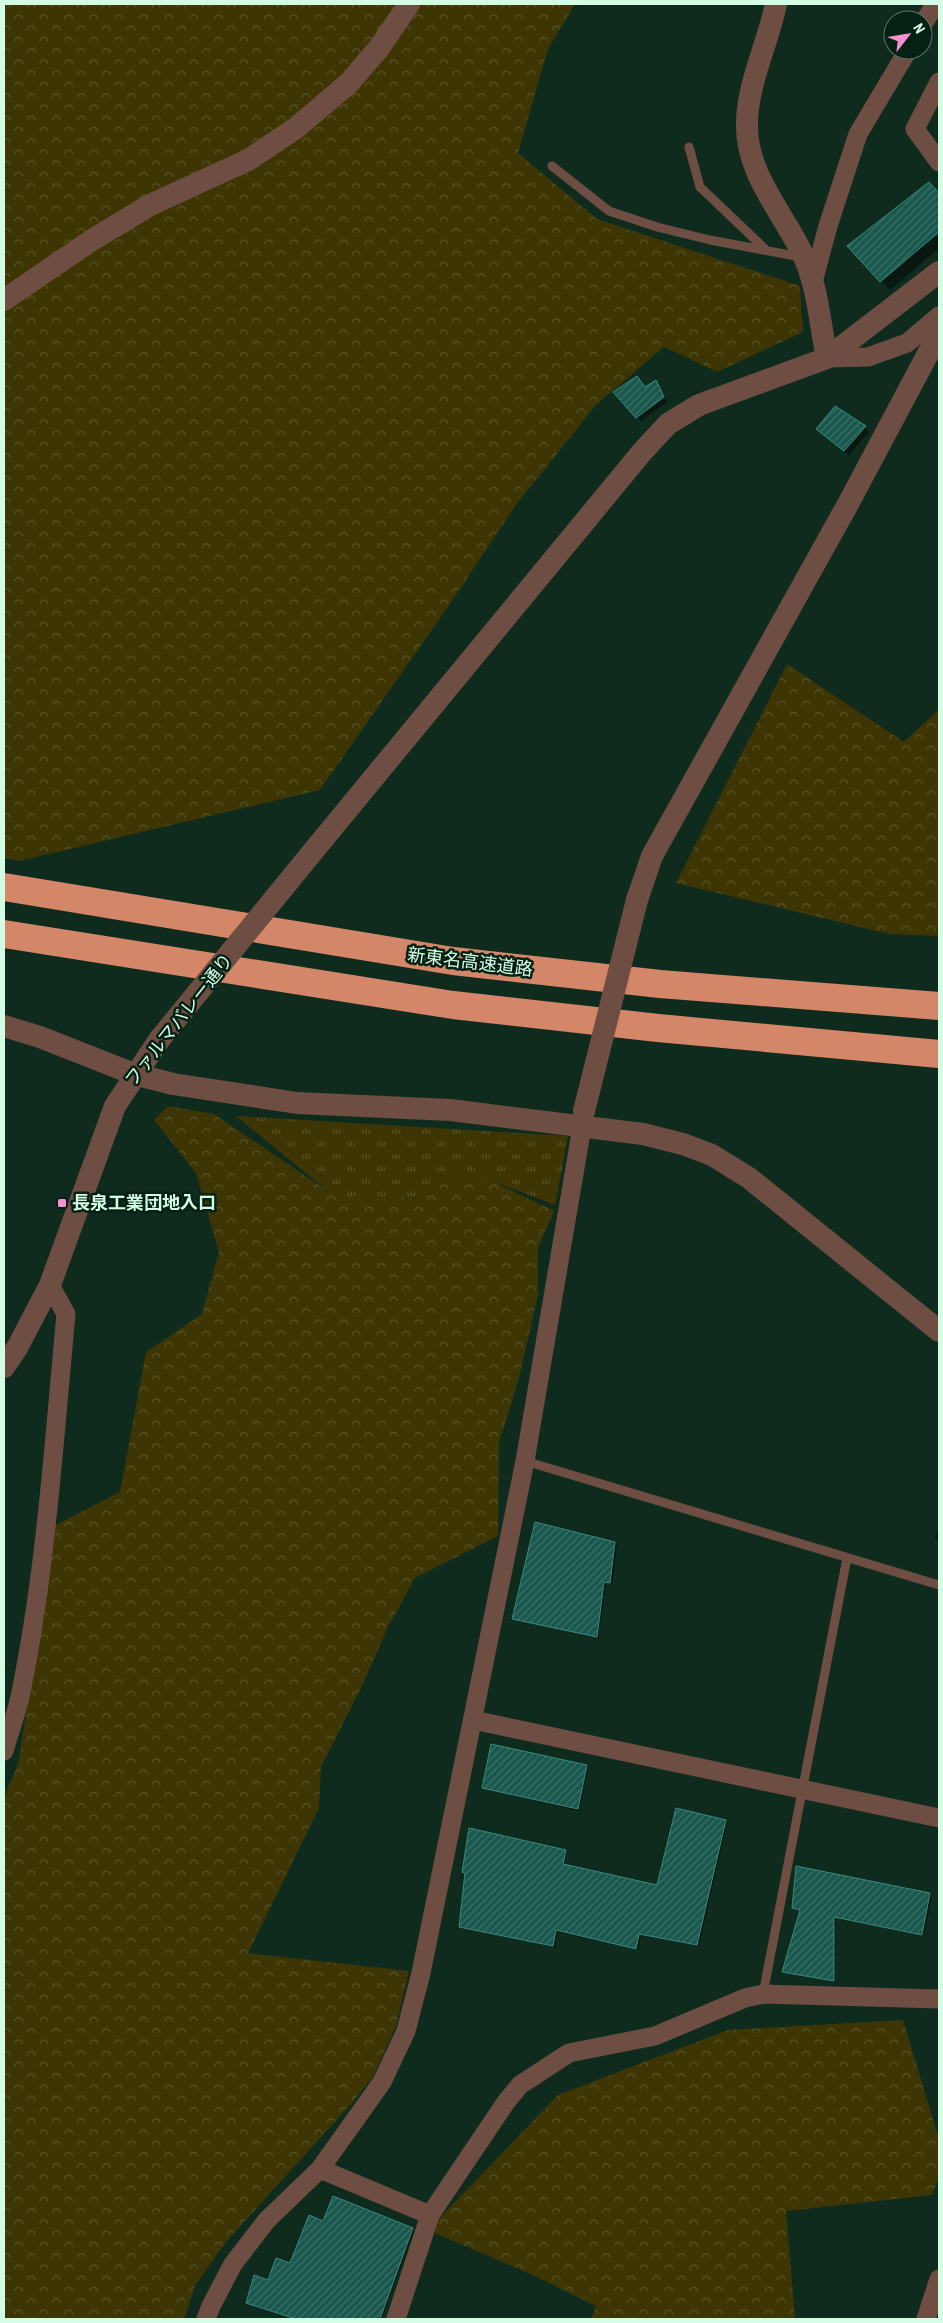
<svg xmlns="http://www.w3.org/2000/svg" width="943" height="2323" font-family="'Roboto Condensed','Noto Sans JP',sans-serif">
	<defs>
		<pattern id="grass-tufts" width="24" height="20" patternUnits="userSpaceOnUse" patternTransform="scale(1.25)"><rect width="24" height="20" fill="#3d3604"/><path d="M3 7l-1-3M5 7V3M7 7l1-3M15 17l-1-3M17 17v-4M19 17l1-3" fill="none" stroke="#585429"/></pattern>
		<pattern id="forest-crowns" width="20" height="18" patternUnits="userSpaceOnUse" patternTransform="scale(1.25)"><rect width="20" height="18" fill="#3d3604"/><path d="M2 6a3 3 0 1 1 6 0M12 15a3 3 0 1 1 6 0" fill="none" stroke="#585429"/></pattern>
		<pattern id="building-hatch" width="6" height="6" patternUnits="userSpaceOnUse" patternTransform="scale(1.25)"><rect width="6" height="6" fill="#19574d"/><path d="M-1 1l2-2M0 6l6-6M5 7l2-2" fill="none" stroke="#3a7067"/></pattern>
	</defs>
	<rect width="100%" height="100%" fill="#0f2b1e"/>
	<path fill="url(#grass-tufts)" d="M236 1116 568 1136 555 1205 490 1180 425 1198 340 1201Z"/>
	<path fill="url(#forest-crowns)" d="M4 4H575L548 49 518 153 597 219 800 286 803 332 717 372 664 347 596 405 516 505 452 601 320 790 19 861 4 858Z
		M787 664 904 742 939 709V936L889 934 676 883Z
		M168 1106 214 1114 341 1200 425 1198 442 1178 490 1180 554 1211 538 1247V1295L519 1378 499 1443 498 1536 415 1578 388 1627 362 1686 321 1767 319 1808 248 1953 409 1971 396 2026 373 2077 351 2104 225 2243 195 2286 184 2319H4V1797L18 1765 54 1537 52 1527 120 1492 146 1352 202 1314 219 1252 196 1173 154 1120Z
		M903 2020 939 2139V2177L932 2195 786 2211 795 2319H591L596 2306 533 2275 435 2233 437 2221 558 2095 728 2030Z"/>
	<path fill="#0007" d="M929 183 939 194V248L890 290 881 281Z
		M637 378 646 388 655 382 667 402 641 421 636 417Z
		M865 427 869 432 849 455 822 433Z
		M939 1529V1541L935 1537Z
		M615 1543 617 1545 612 1584 606 1583 598 1638 514 1619Z
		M587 1766 588 1768 579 1811 483 1788Z
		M725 1821 727 1823 699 1946 641 1935 638 1950 558 1932 555 1947 460 1926 465 1874 463 1872 565 1851 567 1853 564 1866 658 1887Z
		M930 1894 932 1896 924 1936 836 1918 835 1982 783 1972 801 1911 793 1908Z
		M334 2198 414 2231 382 2319H294L250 2304 248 2303 269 2281 291 2264 324 2223Z"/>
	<path fill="url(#building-hatch)" stroke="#368c7e" d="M929 182 939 193V232L880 282 847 246Z
		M637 376 645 387 656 380 664 397 636 418 613 392Z
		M835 406 866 426 844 451 816 429Z
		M535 1522 615 1542 610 1583 604 1582 597 1637 512 1619Z
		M491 1744 587 1765 578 1809 482 1788Z
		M676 1808 726 1820 697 1945 639 1934 636 1949 556 1930 553 1946 459 1927 465 1873 462 1872 469 1828 566 1850 563 1864 657 1885Z
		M796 1866 930 1893 922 1935 834 1917V1981L782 1972 800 1910 792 1908Z
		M333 2196 413 2228 380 2319H296L246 2303 254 2275 268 2280 276 2258 290 2263 309 2215 323 2221Z"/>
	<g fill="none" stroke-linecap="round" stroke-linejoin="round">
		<path stroke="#6e4e42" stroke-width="9" d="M689 147 700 187 765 249
			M552 166 609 211 657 227 710 240 801 257
			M525 1461 939 1585
			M763 1994 847 1558"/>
		<path stroke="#6e4e42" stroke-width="19" d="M923 24 935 4
			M939 82 915 129 939 162
			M813 282 828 226 858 134 908 50
			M827 358 868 357 907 343 939 316
			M473 1720 939 1818
			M4 1751C9 1733 16 1715 20 1697 46 1571 54 1441 66 1314L50 1285
			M320 2169 430 2215
			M206 2319 211 2306 233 2264 267 2220 320 2169 382 2082 406 2031 421 1973 525 1461 582 1127
			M396 2319 430 2215 506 2102 520 2085 569 2053 655 2036 745 1998 763 1994 939 1999
			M926 2319 939 2279"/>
		<path stroke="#6e4e42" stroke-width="22" d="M776 4C768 43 748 82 747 122 745 174 784 213 804 257 818 288 820 325 827 358
			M4 300 92 240 150 205 248 160 296 128 349 83 379 48 409 4
			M310 855 642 452 668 424 699 405 827 358 939 272
			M637 900 652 856 848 504 939 333
			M4 1026 40 1037 134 1074 173 1084 297 1103 450 1110 643 1134 683 1144 712 1155 749 1178 939 1331
			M4 1367 17 1348 50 1285 115 1106 159 1040"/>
		<path stroke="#d48668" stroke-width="28" d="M4 887 453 961 660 984 939 1006
			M4 934 453 1005 658 1028 939 1054"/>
		<path stroke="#6e4e42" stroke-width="22" d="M159 1040 310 855
			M584 1111 637 900"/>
	</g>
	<rect fill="#f591d2" stroke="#052114" stroke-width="2" x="57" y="1198" width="10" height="10" rx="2.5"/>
	<g text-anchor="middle" stroke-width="5" stroke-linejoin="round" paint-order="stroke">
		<g font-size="18" fill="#d4fde6" stroke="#052114">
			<text transform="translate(470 962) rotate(7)" y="6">新東名高速道路</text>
			<text transform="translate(179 1020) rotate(-52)" y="6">ファルマバレー通り</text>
		</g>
		<g font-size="18" font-weight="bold" fill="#d4fde6" stroke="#052114" text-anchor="start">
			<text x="72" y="1209">長泉工業団地入口</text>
		</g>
	</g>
	<rect width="943" height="2323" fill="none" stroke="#d4fde6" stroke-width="10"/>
	<g transform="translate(908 35) rotate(59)"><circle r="24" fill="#052114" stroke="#587968"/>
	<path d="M0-4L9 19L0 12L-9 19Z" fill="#f591d2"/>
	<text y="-8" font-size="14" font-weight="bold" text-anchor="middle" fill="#d4fde6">N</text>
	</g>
</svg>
